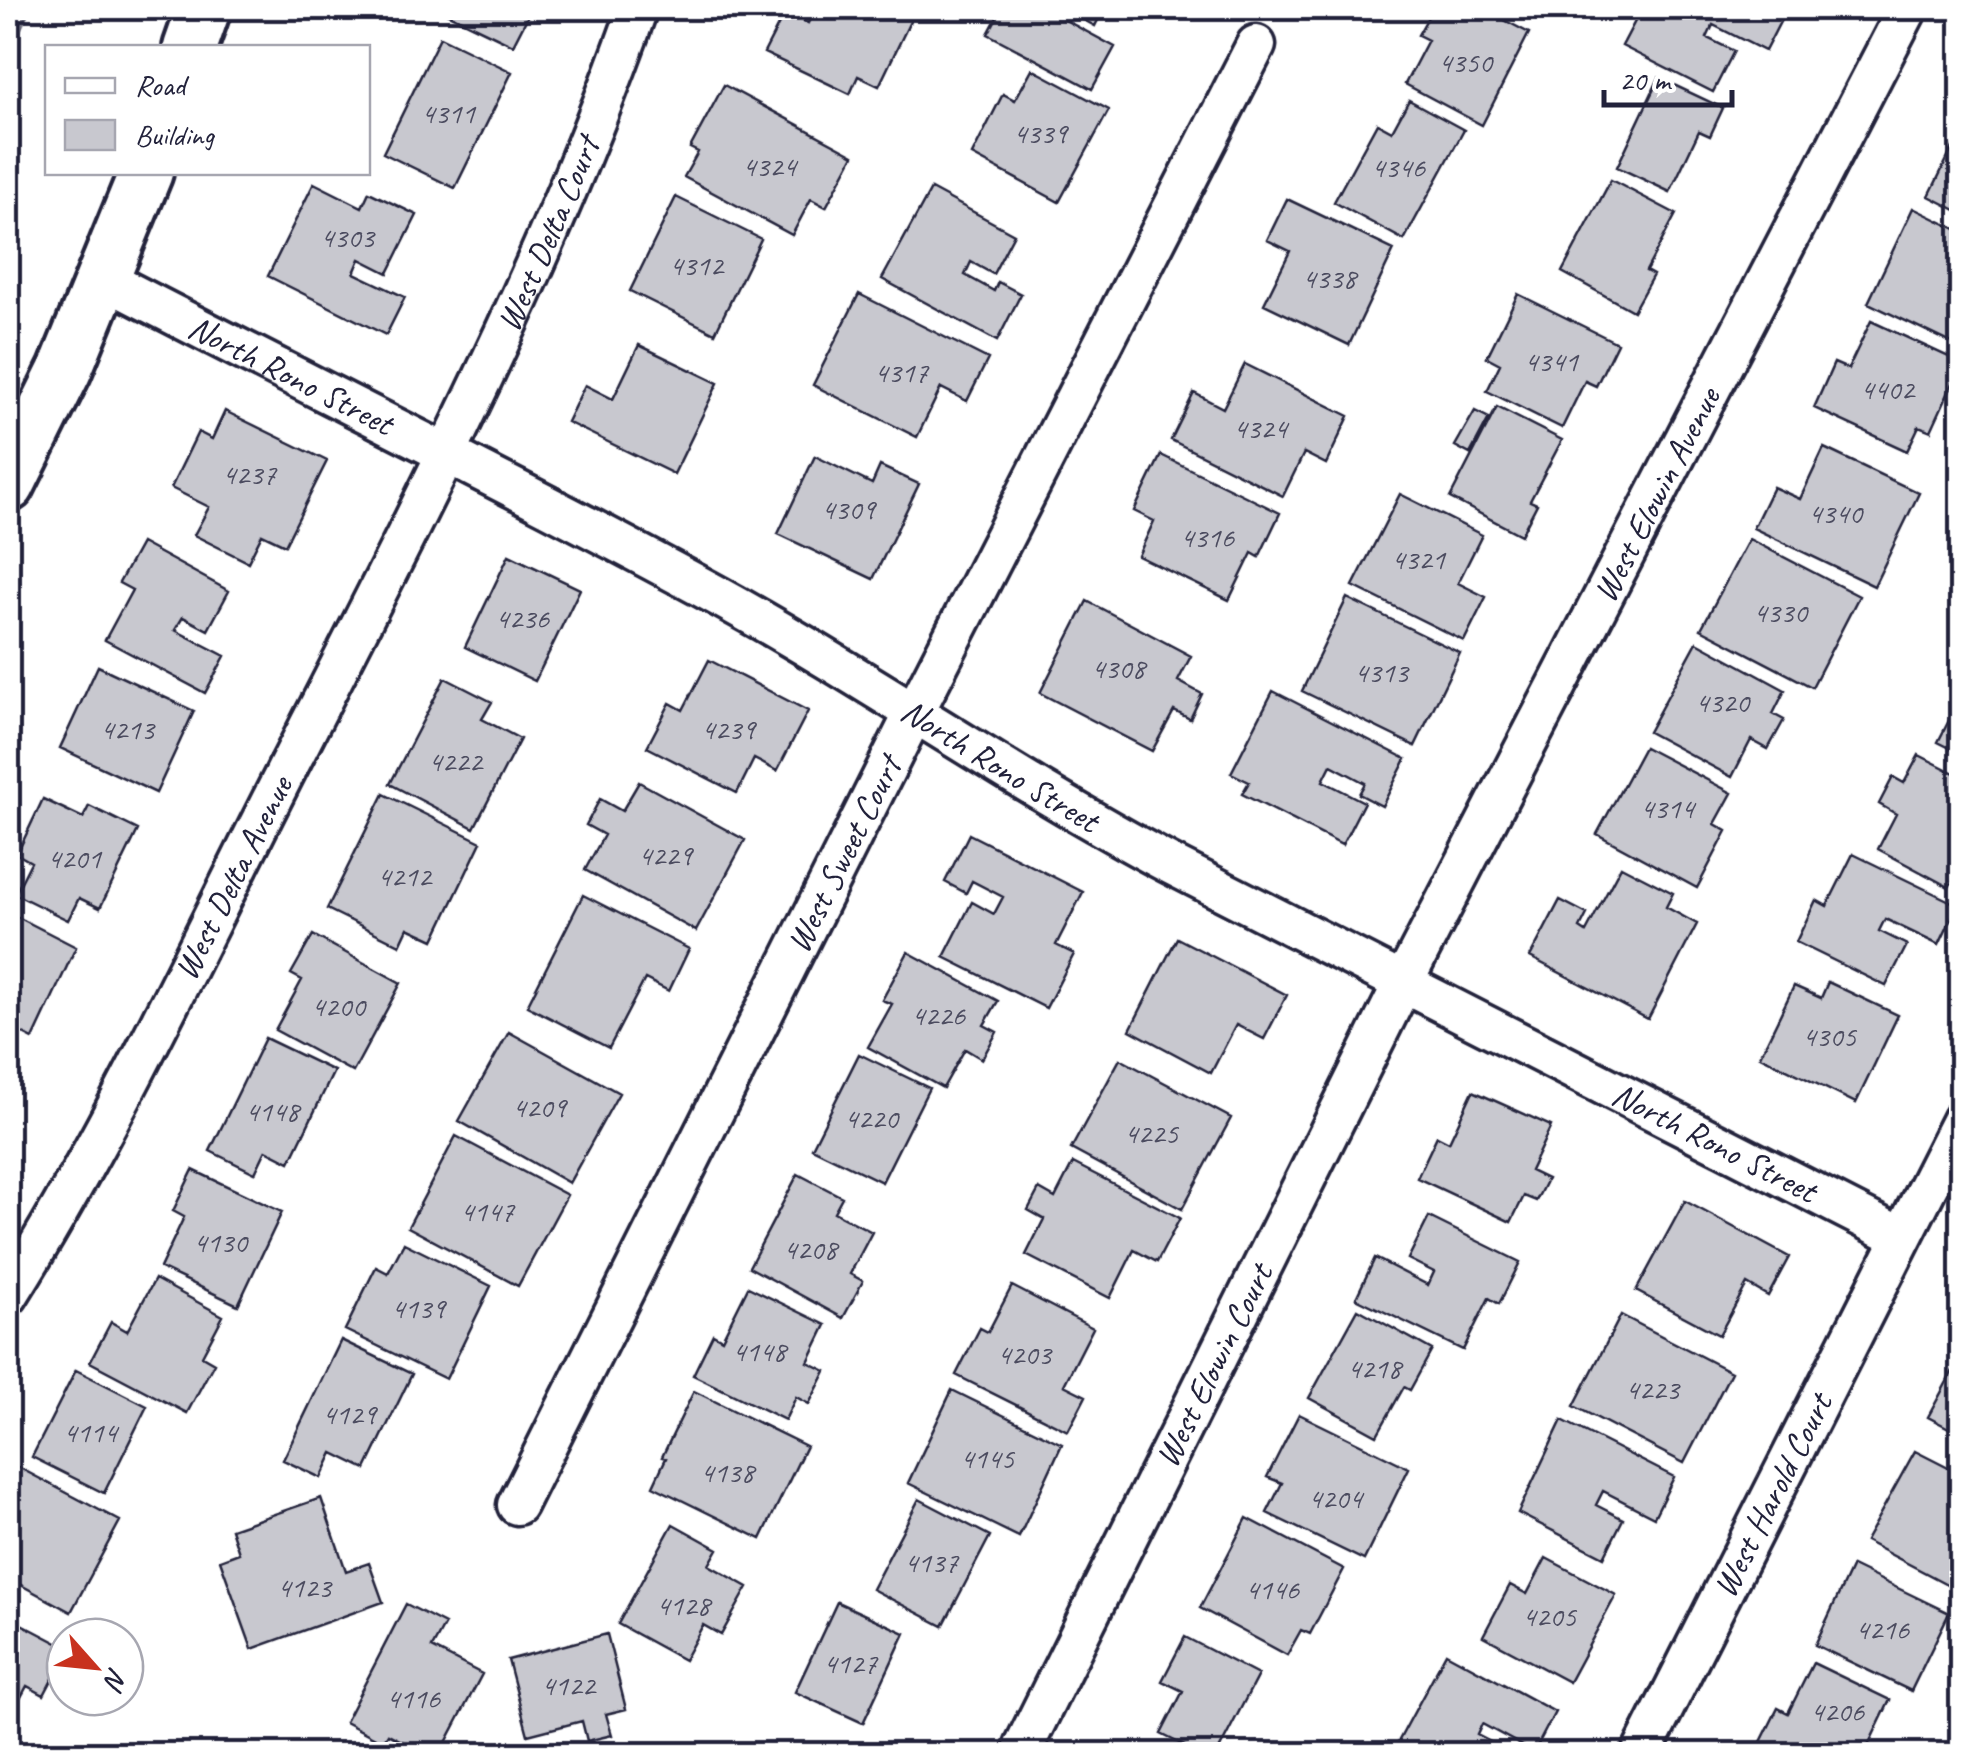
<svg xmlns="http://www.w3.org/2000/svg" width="1969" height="1762" font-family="Caveat,sans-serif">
	<rect width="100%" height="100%" fill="#fff"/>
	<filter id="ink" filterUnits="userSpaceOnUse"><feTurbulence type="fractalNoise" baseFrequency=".01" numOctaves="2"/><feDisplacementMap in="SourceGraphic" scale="20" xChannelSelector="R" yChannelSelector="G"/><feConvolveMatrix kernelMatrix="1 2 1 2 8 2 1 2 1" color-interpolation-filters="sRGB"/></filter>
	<g filter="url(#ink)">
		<path fill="#b4b4bc" stroke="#7a7a88" stroke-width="2.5" d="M8 8H30L8 58Z"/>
		<path fill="#c8c8cf" stroke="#22223b" stroke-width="2.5" d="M436 8H532L513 45Z
			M815 8H907L915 11 879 86 858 76 850 94 764 53 785 12 808 23Z
			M1002 8H1104L1095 26 1069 12 1065 20 1115 47 1092 89 988 34Z
			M1433 8H1481L1529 33 1482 125 1405 84 1428 40 1418 35Z
			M1642 8H1766L1783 16 1765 51 1713 25 1707 38 1734 51 1713 92 1622 46Z
			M440 37 512 72 455 188 383 153Z
			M1032 69 1109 110 1059 202 972 155 1003 94 1015 100Z
			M1659 78 1723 108 1710 136 1699 131 1670 192 1617 167Z
			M724 85 854 155 826 207 811 199 792 235 684 177 698 152 690 148Z
			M1409 100 1464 130 1404 240 1334 202 1377 123 1392 131Z
			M1962 129V213L1929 196Z
			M1611 180 1676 214 1646 271 1653 275 1633 311 1562 272Z
			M314 183 362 207 369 192 417 215 388 273 360 259 354 273 405 297 386 335 268 276Z
			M931 189 1014 234 993 274 971 262 965 275 994 291 998 282 1021 294 997 341 882 279Z
			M676 197 761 239 715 333 630 291Z
			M1287 199 1394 250 1349 345 1264 304 1290 251 1267 240Z
			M1913 208 1962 232V348L1868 303Z
			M859 294 988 359 967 401 941 388 917 437 813 385Z
			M1518 294 1617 343 1596 386 1585 381 1562 428 1487 391 1500 364 1487 357Z
			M1871 321 1962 363 1931 431 1919 426 1907 451 1814 408 1834 363 1848 369Z
			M639 345 718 383 674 474 567 422 585 385 613 399Z
			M1245 364 1349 416 1326 464 1304 453 1283 496 1171 440 1194 393 1223 408Z
			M1497 407 1562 440 1530 501 1537 504 1521 535 1450 498Z
			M225 411 327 461 285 545 262 534 248 562 194 535 209 507 171 488 198 432 212 439Z
			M1475 411 1489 418 1470 454 1455 446Z
			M1824 448 1919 493 1874 586 1753 528 1773 487 1800 499Z
			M1161 455 1280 513 1259 557 1252 553 1229 600 1138 556 1154 521 1134 511Z
			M815 456 872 484 880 466 919 484 873 579 778 534Z
			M1400 494 1482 535 1458 583 1486 597 1464 641 1353 586Z
			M1749 539 1859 596 1812 687 1701 629Z
			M141 543 229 591 208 630 183 617 175 630 225 656 205 693 105 640 132 590 119 583Z
			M509 555 580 589 535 681 465 647Z
			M1347 598 1460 653 1415 746 1302 691Z
			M1087 601 1191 656 1178 681 1202 694 1190 719 1174 711 1152 751 1040 693Z
			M1697 642 1785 690 1773 714 1784 720 1768 749 1751 740 1732 777 1648 732Z
			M709 660 808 711 777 771 754 759 737 793 647 747 670 703 683 710Z
			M98 666 194 711 156 793 60 748Z
			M445 678 492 702 482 719 520 739 474 828 390 784Z
			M1273 691 1406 759 1382 806 1359 794 1365 783 1331 765 1323 781 1364 802 1342 845 1242 794 1249 782 1231 773Z
			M1960 699H1962V754L1938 742Z
			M1644 747 1732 793 1715 824 1727 831 1697 888 1597 834Z
			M1919 755 1962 777V864L1949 887 1878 849 1896 814 1879 804 1893 777 1904 783Z
			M639 782 745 840 696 931 585 870 604 835 586 825 600 799 622 811Z
			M384 794 481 842 434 940 408 928 400 945 327 909Z
			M43 799 83 818 89 806 138 830 100 908 79 898 68 920 15 894 31 862 17 854Z
			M969 834 1083 892 1056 945 1074 954 1046 1008 944 957 972 902 994 914 1003 897 972 881 966 893 945 882Z
			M1853 854 1958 905 1939 945 1885 919 1879 931 1907 945 1886 986 1796 942 1816 900 1827 906Z
			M1621 866 1673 893 1666 907 1697 924 1648 1019 1530 957 1560 900 1587 914 1580 928 1586 932Z
			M583 895 689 949 669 991 645 979 609 1048 527 1006Z
			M8 912 76 947 33 1039 8 1026Z
			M313 935 401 983 353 1072 275 1030 302 980 291 974Z
			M1177 938 1287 995 1264 1039 1236 1025 1211 1073 1130 1030Z
			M908 952 998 1001 984 1025 997 1032 982 1059 965 1049 943 1088 868 1047 892 1004 882 1000Z
			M1828 982 1898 1015 1856 1103 1760 1056 1794 986 1821 998Z
			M509 1032 619 1093 569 1183 459 1121Z
			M265 1038 334 1071 290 1162 266 1150 255 1173 210 1151Z
			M859 1054 929 1088 882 1182 812 1148Z
			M1120 1059 1231 1118 1182 1209 1071 1149Z
			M1473 1091 1551 1126 1530 1171 1547 1179 1536 1201 1524 1196 1511 1222 1417 1178 1437 1136 1449 1142Z
			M456 1136 567 1195 518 1286 408 1227Z
			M1073 1163 1180 1218 1157 1262 1134 1250 1110 1298 1026 1255 1044 1219 1028 1210 1039 1189 1055 1198Z
			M193 1170 282 1212 238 1305 160 1268 184 1217 173 1211Z
			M798 1174 842 1197 834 1212 872 1232 850 1274 863 1281 843 1318 749 1267Z
			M1685 1201 1789 1257 1768 1296 1747 1284 1719 1335 1636 1291Z
			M1429 1217 1520 1262 1499 1304 1489 1298 1463 1350 1356 1298 1375 1258 1428 1285 1434 1272 1408 1259Z
			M404 1243 491 1286 446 1379 345 1330 376 1267 388 1273Z
			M155 1279 223 1316 202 1356 214 1363 187 1413 90 1362 111 1322 127 1331Z
			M1012 1286 1093 1328 1064 1385 1086 1396 1068 1431 956 1375 980 1328 988 1332Z
			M748 1287 826 1325 808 1362 826 1371 809 1404 796 1397 785 1420 693 1375 713 1334 722 1339Z
			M1358 1309 1432 1350 1410 1390 1404 1387 1377 1435 1309 1398Z
			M1621 1315 1731 1372 1684 1463 1574 1406Z
			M341 1340 412 1374 366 1469 333 1453 321 1478 283 1460Z
			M1962 1354V1435L1928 1417Z
			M76 1370 147 1406 104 1493 32 1457Z
			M952 1390 1062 1444 1019 1537 908 1483Z
			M694 1391 806 1446 761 1539 653 1486 666 1458 662 1457Z
			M1299 1414 1409 1468 1364 1560 1267 1513 1282 1483 1267 1477Z
			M1562 1420 1674 1477 1654 1517 1603 1491 1596 1505 1623 1519 1604 1557 1518 1513Z
			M1915 1451 1962 1475V1592L1865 1541Z
			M14 1465 120 1521 71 1612 8 1578V1536L15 1521 8 1517V1477Z
			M321 1498 346 1571 369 1563 383 1602 252 1649 220 1560 239 1553 231 1529Z
			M919 1499 990 1536 943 1626 872 1589Z
			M1247 1518 1344 1569 1310 1634 1301 1630 1287 1655 1200 1608Z
			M673 1524 718 1549 709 1565 748 1587 721 1635 703 1625 684 1660 618 1624Z
			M1546 1558 1616 1595 1569 1682 1483 1636 1510 1585 1527 1594Z
			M1852 1566 1949 1613 1911 1691 1815 1645Z
			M837 1602 905 1633 863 1723 795 1692Z
			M406 1604 445 1624 432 1648 482 1674 440 1754H427L388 1734 383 1742 345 1722Z
			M8 1617 65 1647V1655L44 1695 27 1686 13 1712 8 1709Z
			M607 1634 626 1709 606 1714 612 1735 587 1741 582 1721 528 1735 508 1660Z
			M1185 1637 1258 1675 1217 1754H1201L1161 1734 1183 1691 1162 1681Z
			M1446 1653 1555 1712 1534 1752 1482 1724 1477 1735 1502 1748 1499 1754H1418L1397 1744Z
			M1813 1663 1890 1700 1864 1754H1766L1757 1750 1778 1708 1788 1713Z"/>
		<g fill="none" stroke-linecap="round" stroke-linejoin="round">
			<defs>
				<g id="street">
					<path id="s1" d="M104 279C308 385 516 486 718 596 871 680 1014 781 1168 863L1901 1237"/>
					<path id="s2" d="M8 1296C112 1130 195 950 284 775 412 524 544 274 638 8"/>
					<path id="s3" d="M517 1505 915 711 1256 45"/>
					<path id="s4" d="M1024 1746 1403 983 1908 8"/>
					<path id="s5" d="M1641 1754 1962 1119"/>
				</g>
				<path id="secondary" d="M190 48 204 8
					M8 485 65 370 146 172"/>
			</defs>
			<use href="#street" stroke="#22223b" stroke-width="45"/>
			<use href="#secondary" stroke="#22223b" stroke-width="60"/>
			<use href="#street" stroke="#fff" stroke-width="38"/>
			<use href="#secondary" stroke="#fff" stroke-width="52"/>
		</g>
	</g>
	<g text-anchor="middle" stroke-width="8" stroke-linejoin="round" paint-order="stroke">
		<g font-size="30" fill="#4c4c60">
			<text x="1465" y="72">4350</text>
			<text x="448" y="123">4311</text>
			<text x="1040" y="143">4339</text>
			<text x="769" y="176">4324</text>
			<text x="1398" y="177">4346</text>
			<text x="347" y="247">4303</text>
			<text x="696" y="275">4312</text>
			<text x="1329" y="288">4338</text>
			<text x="1551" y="371">4341</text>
			<text x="901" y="382">4317</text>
			<text x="1887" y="399">4402</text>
			<text x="1260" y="438">4324</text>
			<text x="249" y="484">4237</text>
			<text x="848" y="519">4309</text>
			<text x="1835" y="523">4340</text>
			<text x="1207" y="547">4316</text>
			<text x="1418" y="569">4321</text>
			<text x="1780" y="622">4330</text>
			<text x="522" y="628">4236</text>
			<text x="1118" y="678">4308</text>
			<text x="1381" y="682">4313</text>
			<text x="1722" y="712">4320</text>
			<text x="127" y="739">4213</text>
			<text x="728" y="739">4239</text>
			<text x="455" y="771">4222</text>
			<text x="1667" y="818">4314</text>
			<text x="665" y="865">4229</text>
			<text x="74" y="868">4201</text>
			<text x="404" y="886">4212</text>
			<text x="338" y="1016">4200</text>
			<text x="938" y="1025">4226</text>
			<text x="1829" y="1046">4305</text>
			<text x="539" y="1117">4209</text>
			<text x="272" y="1121">4148</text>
			<text x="871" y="1128">4220</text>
			<text x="1151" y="1143">4225</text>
			<text x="487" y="1221">4147</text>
			<text x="220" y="1252">4130</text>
			<text x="810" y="1259">4208</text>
			<text x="418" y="1318">4139</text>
			<text x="759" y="1361">4148</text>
			<text x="1024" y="1364">4203</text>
			<text x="1374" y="1378">4218</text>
			<text x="1652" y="1399">4223</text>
			<text x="349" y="1424">4129</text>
			<text x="90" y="1442">4114</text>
			<text x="987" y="1468">4145</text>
			<text x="727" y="1482">4138</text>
			<text x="1335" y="1508">4204</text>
			<text x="931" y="1572">4137</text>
			<text x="304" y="1597">4123</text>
			<text x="1272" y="1599">4146</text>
			<text x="683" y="1615">4128</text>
			<text x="1549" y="1626">4205</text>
			<text x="1882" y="1639">4216</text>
			<text x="850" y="1673">4127</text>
			<text x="568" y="1695">4122</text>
			<text x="413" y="1708">4116</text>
			<text x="1837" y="1721">4206</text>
		</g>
		<g font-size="35" fill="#22223b" stroke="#fff">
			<text dy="12" stroke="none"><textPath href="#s2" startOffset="1192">West Delta Court</textPath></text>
			<text dy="12" stroke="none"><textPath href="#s1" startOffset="210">North Rono Street</textPath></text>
			<text dy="12" stroke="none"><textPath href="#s4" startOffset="1402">West Elowin Avenue</textPath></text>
			<text dy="12" stroke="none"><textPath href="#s1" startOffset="1020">North Rono Street</textPath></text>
			<text dy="12" stroke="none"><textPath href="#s3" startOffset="728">West Sweet Court</textPath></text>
			<text dy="12" stroke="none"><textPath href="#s2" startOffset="475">West Delta Avenue</textPath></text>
			<text dy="12" stroke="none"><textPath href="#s1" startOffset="1828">North Rono Street</textPath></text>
			<text dy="12" stroke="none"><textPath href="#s4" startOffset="425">West Elowin Court</textPath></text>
			<text dy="12" stroke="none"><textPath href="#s5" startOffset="290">West Harold Court</textPath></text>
		</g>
	</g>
	<rect width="1969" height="1762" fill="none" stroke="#fff" stroke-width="40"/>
	<rect x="20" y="20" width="1929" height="1722" fill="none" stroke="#22223b" stroke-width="4" filter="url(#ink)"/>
	<rect x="45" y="45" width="325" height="130" fill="#ffffff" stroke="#a7a7b1" stroke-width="2.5"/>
	<rect x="65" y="78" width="50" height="15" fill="#ffffff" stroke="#a7a7b1" stroke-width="2.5"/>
	<text x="135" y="95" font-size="30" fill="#22223b">Road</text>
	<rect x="65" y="120" width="50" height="30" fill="#c8c8cf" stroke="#a7a7b1" stroke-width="2.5"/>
	<text x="135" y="145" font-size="30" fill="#22223b">Building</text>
	<g transform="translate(95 1667) rotate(117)"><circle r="48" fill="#ffffff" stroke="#a7a7b1" stroke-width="2.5"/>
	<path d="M0-8L18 38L0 25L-18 38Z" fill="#c8321e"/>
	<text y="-15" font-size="28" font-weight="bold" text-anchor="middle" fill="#22223b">N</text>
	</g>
	<path d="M1604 90v15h128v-15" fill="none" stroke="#22223b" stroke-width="5"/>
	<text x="1619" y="90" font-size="30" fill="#22223b" stroke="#ffffff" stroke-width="8" paint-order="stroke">20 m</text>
</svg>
